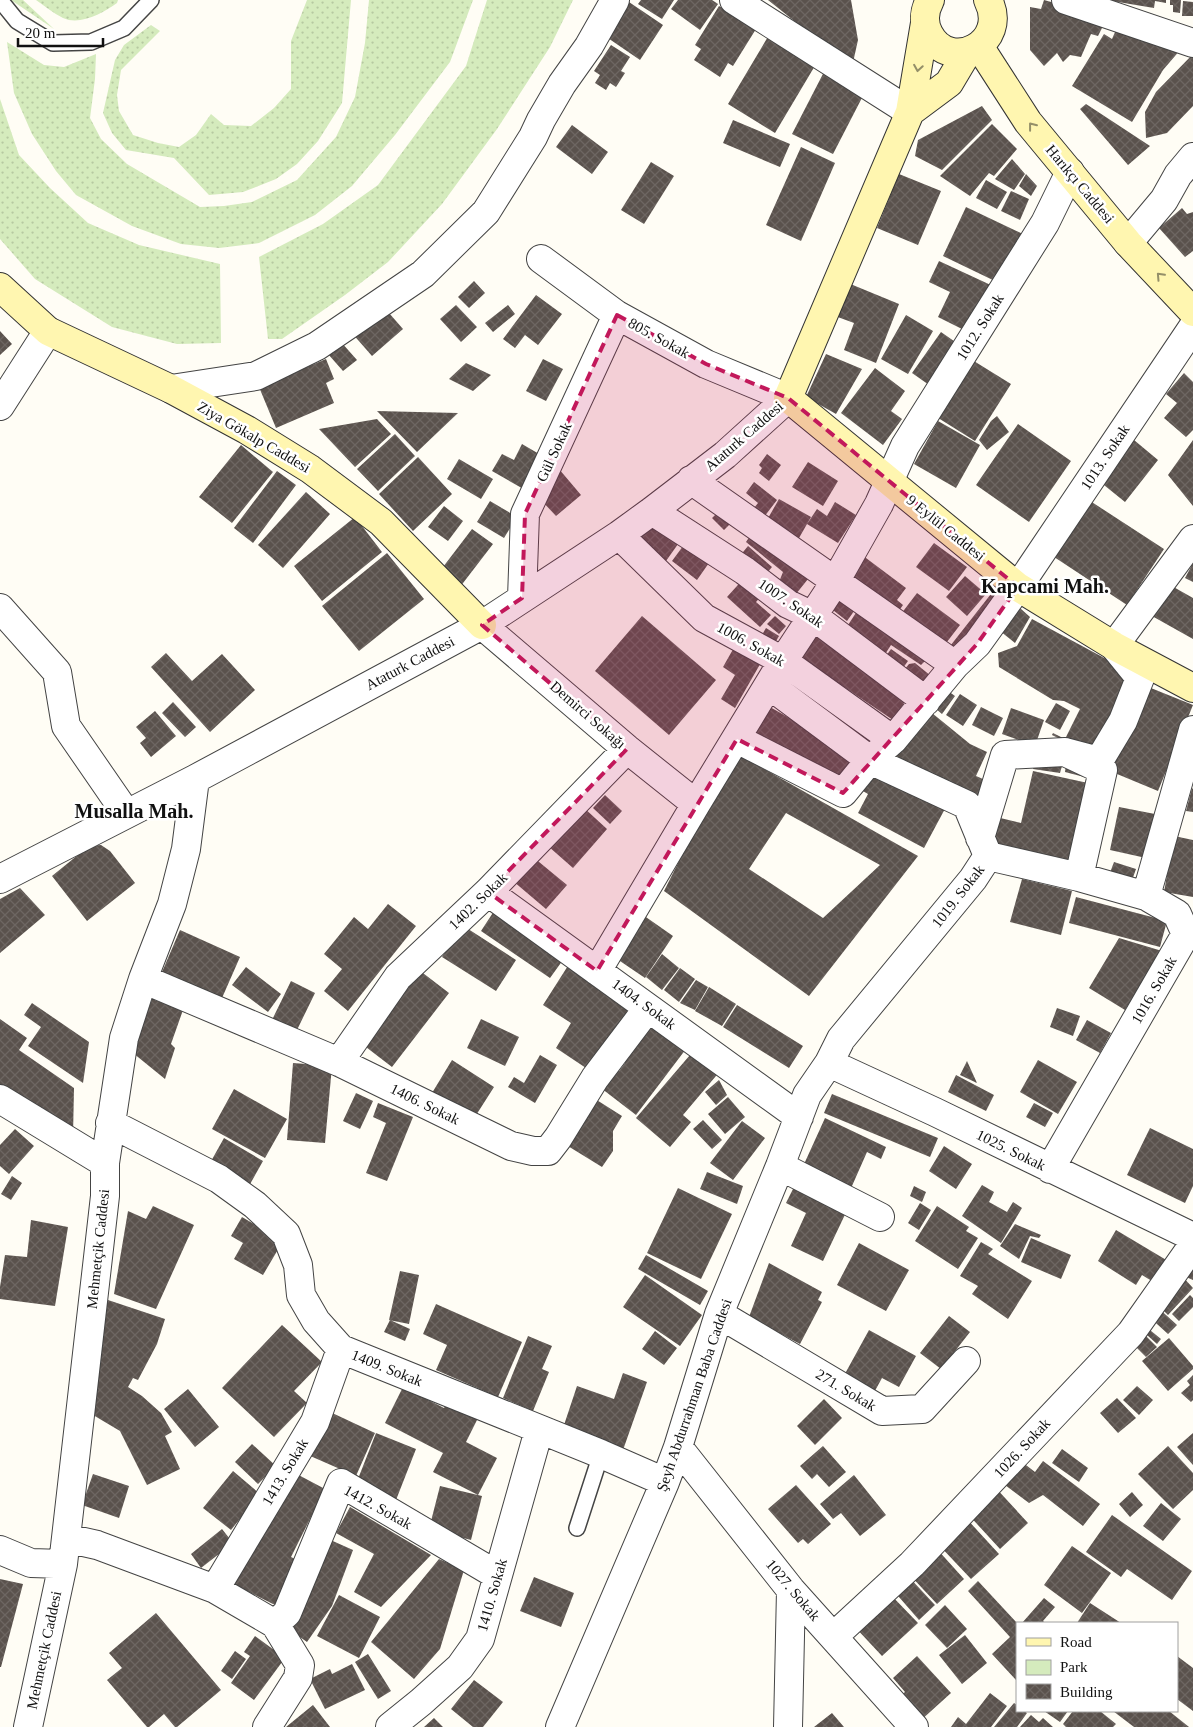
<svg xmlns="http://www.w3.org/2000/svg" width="1193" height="1727" font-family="'Times New Roman',serif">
	<defs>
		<pattern id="green-dots" width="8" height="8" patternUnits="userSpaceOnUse" patternTransform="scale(1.25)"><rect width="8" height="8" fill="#d5ebbd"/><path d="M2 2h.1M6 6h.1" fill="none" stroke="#b6c8a1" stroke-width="1.8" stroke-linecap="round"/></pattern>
		<pattern id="building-cross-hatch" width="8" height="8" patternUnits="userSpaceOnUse" patternTransform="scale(1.25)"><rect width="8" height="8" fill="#5a524d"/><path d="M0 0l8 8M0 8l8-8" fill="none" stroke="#6d6662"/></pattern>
	</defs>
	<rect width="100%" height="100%" fill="#fffdf5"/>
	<path fill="url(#green-dots)" d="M11 0H23L54 29Z
		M36 0H118L117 3C103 13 80 26 63 18 53 13 45 6 36 0Z
		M307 0H351L342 103 318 141 297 164 276 179 243 192 209 195 174 158 126 150 112 133 103 113 115 60 124 45 151 25 160 31 121 70 117 95 119 111 133 135 158 143 179 147 196 135 211 114 224 125 251 126 274 108 291 89V41Z
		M369 0H473L450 62 395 135 352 186 315 215 259 243 219 248 181 244 132 226 76 195 56 171 32 134 14 93 7 42 44 65 64 67 96 54 95 79 90 118 101 139 127 164 200 207 224 206 252 202 297 180 336 137 355 97 365 43Z
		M487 0H573L550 47 497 129 442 204 388 262 345 295 282 339H268L259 257 323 224 378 185 466 66Z
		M0 99 19 155 50 188 88 223 139 245 220 264 221 343 177 344 112 327 35 279 0 239Z"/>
	<path fill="url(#building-cross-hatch)" fill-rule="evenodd" d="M626 0 663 25 640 60 602 34Z
		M641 0H674L662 19 638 4Z
		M678 0H712L718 4 700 30 671 9Z
		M768 0H851L858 40 852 67Z
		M1044 0 1109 18 1107 28H1102L1098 36 1091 34 1081 57 1070 55 1063 62 1057 53 1044 66 1030 50V7L1041 9Z
		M1106 0H1166V3L1155 1 1154 8Z
		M1170 0H1181L1180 13 1173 12V5H1170Z
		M1183 1 1193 2V16H1182Z
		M719 6 756 29 733 66 728 63 720 77 694 60 701 49 695 45Z
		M1119 23 1181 49 1163 70 1132 122 1072 86 1104 34 1112 39Z
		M772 30 819 59 775 133 728 104Z
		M611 45 630 57 621 71 625 73 616 87 610 83 606 90 595 83 600 75 594 71Z
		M1193 54V106L1167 133 1146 138 1145 112 1156 92Z
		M825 70 866 90 833 154 792 134Z
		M1086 104 1150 146 1128 165 1080 109Z
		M982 106 992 120 942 170 915 156 918 140Z
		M733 120 790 144 780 167 723 143Z
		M992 124 1017 149 994 176 989 173 970 196 940 176Z
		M572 125 608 152 592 174 556 147Z
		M801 147 835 163 801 241 766 225Z
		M1012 159 1025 174 1014 190 995 179Z
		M651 162 674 176 644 224 621 210Z
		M899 174 941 191 918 245 877 228Z
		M1026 174 1037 186 1031 196 1019 186Z
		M986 180 1007 192 997 209 976 198Z
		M1011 191 1029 199 1020 220 1001 211Z
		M966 207 1023 234 999 283 943 256Z
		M1182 208 1187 214 1193 212V251L1185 257 1159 228Z
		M939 261 995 287 972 334 938 317 950 292 929 282Z
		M474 281 485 293 469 308 458 297Z
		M848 283 899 304 876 363 844 350 854 323 835 316Z
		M536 295 562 314 538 345 525 335 515 348 503 339Z
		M382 305 403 329 372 356 351 332Z
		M456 305 477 327 461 342 440 319Z
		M508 305 515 314 493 332 485 323Z
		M906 315 933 331 908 374 881 359Z
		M0 331 12 344 0 355Z
		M941 332 961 346 932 387 912 373Z
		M341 342 357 360 343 371 328 354Z
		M826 354 862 369 836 414 806 397Z
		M969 358 1011 384 975 441 935 416Z
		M326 359 334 379 326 383 334 403 276 428 259 387Z
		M543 359 563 369 546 401 526 391Z
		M466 363 491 375 473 391 449 379Z
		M875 368 905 391 891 411 902 419 883 445 841 413Z
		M1184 373 1193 382V430L1186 437 1164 418 1177 403 1166 394Z
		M377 411 458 413 417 452Z
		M997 416 1009 432 987 450 979 440 991 421Z
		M377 419 391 434 355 467 319 429Z
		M938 421 980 445 956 488 914 464Z
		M1018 424 1071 461 1029 522 976 485Z
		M395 434 415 456 378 491 357 469Z
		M1128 435 1158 460 1125 502 1094 477Z
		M1193 440V506L1168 475Z
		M522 444 546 458 527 491 492 471 502 454 514 460Z
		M241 445 273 472 232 523 199 497Z
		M767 454 781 465 769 481 759 473 762 468 759 465Z
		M418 457 452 494 413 531 379 494Z
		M459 459 493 479 481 499 447 479Z
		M808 462 838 481 823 506 792 487Z
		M559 469 581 495 556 516 541 500Z
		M277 471 296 485 253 543 234 528Z
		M754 482 777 500 761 521 750 513 758 503 746 493Z
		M306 492 330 514 283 568 258 545Z
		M1081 495 1164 549 1127 605 1045 551Z
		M779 499 811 517 795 545 763 527Z
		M490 501 517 517 504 538 477 522Z
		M835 502 856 515 838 543 807 524 817 509 827 516Z
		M444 506 463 521 448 541 428 527Z
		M723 507 735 519 724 530 712 518Z
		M355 517 382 552 322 601 294 566Z
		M645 521 683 537 666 561 633 538Z
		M472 529 493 544 460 587 440 571Z
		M752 533 808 579 796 594 777 587 783 572 746 542Z
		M686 542 711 560 697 580 672 561Z
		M934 543 967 567 949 591 916 567Z
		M748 546 772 567 763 578 739 557Z
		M387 553 424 599 359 651 322 606Z
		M862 555 906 588 897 600 903 605 894 618 843 579Z
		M1193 563V582L1185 578Z
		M746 576 764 593 756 602 771 615 760 627 727 597Z
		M965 576 986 594 967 616 946 597Z
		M998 585 1009 594 957 659 947 650Z
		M1170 585 1193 598V639L1152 616Z
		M839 593 857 607 847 621 829 607Z
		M917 593 960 625 940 651 898 618Z
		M1012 601 1030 617 1015 643 995 627Z
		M859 608 925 661 921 665 891 645 880 662 841 636Z
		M642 616 716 680 669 735 595 671Z
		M775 616 786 626 779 634 767 624Z
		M1032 619 1108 660 1132 683 1096 757 1052 735 1053 733 1065 739 1080 709 1064 701 1053 700 999 667 998 653 1017 646Z
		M766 628 779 636 772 648 759 640Z
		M814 629 910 694 893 720 797 655Z
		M736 644 763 659 735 708 721 699 735 675 723 667Z
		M891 649 908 661 898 675 881 663Z
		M166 653 192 681 222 654 255 690 210 732 151 667Z
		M915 663 931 676 919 691 900 675 909 664Z
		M1141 684 1193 705 1158 791 1105 769Z
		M941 686 955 696 942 714 929 703Z
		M960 694 977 705 963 726 946 715Z
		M173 702 196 727 185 737 162 713Z
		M1056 703 1070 711 1060 730 1045 722Z
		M770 707 859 758 843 787 753 736Z
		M981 707 1003 718 994 736 972 725Z
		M1011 708 1044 720 1035 746 1002 734Z
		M155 711 176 736 151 757 140 743 146 738 136 727Z
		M932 713 970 744 987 752 976 776 990 782 982 800 891 757Z
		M734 752 918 856 809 996 664 891ZM786 813 880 865 823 918 749 869Z
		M1037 757 1064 759 1060 773 1033 769Z
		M1067 758 1092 779 1065 772Z
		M878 769 947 805 924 848 858 813 868 794 856 787Z
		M1033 771 1088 783 1071 861 986 842 992 816 1021 823Z
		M1192 788 1193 789V812L1186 811Z
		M605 795 622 811 610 824 593 808Z
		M583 807 607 829 573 868 548 846Z
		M1119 807 1155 814 1146 858 1110 850Z
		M1174 836 1193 840V897L1164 892Z
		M101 845 110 851 135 883 87 921 52 876 89 846Z
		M533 857 567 885 546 909 513 881Z
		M1114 862 1136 869 1130 886 1108 878Z
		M1022 879 1072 891 1061 935 1010 922Z
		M20 888 45 915 0 953V899Z
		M1076 897 1167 921 1160 947 1069 923Z
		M388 904 416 926 348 1011 324 991 342 969 324 954 354 917 368 929Z
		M498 905 568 953 550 978 481 931Z
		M643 915 673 936 645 978 614 957Z
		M462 925 516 960 496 991 442 957Z
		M180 930 240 957 222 998 162 972Z
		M1119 938 1162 951 1125 1010 1089 988Z
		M662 954 679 968 662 990 646 977Z
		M571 961 637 1003 592 1072 556 1048 571 1023 543 1005Z
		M246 967 281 994 268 1012 232 985Z
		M680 968 695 979 679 1002 664 990Z
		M419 970 449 993 392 1067 362 1044Z
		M696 980 708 987 695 1010 680 1003Z
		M291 981 315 993 296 1032 272 1020Z
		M709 987 736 1004 722 1026 695 1011Z
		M152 999 183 1010 171 1044 175 1048 165 1079 133 1053Z
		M32 1003 89 1042 83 1083 28 1046 41 1027 24 1015Z
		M737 1005 803 1046 789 1068 723 1027Z
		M1057 1008 1080 1016 1073 1036 1050 1027Z
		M648 1013 689 1045 636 1115 597 1085 612 1067 619 1071 625 1063 615 1056Z
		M0 1019 27 1038 19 1050 74 1088 73 1136 0 1091Z
		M481 1019 519 1037 505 1066 467 1048Z
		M1087 1020 1111 1033 1100 1053 1076 1040Z
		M696 1048 721 1070 683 1115 691 1122 670 1147 636 1118Z
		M540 1055 557 1065 535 1103 508 1087 514 1077 524 1083Z
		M452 1060 494 1087 473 1120 432 1093Z
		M1038 1060 1077 1082 1058 1114 1020 1092Z
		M967 1061 977 1083 960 1075Z
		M293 1063 332 1066 325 1143 287 1140Z
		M956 1075 994 1095 986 1111 948 1092Z
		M719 1080 727 1095 716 1105 705 1092Z
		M234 1089 287 1119 265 1158 212 1129Z
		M356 1093 373 1101 360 1129 343 1121Z
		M832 1094 938 1138 930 1157 824 1113Z
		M592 1097 622 1116 613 1131V1151L602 1167 563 1143Z
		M728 1097 745 1117 725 1134 708 1114Z
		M378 1103 413 1117 387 1181 366 1173 386 1123 373 1117Z
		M1034 1103 1053 1113 1045 1127 1026 1117Z
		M825 1118 886 1147 881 1159 867 1152 848 1195 800 1173Z
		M703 1120 722 1140 712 1149 693 1129Z
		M742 1121 765 1138 733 1180 710 1163Z
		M1150 1128 1193 1149V1186L1185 1203 1127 1175Z
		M15 1129 34 1146 9 1174 0 1166V1145Z
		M224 1138 263 1161 249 1186 210 1163Z
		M944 1146 972 1164 956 1189 929 1171Z
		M707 1172 743 1186 737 1204 700 1189Z
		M12 1176 22 1183 11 1200 1 1194Z
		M798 1179 850 1204 823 1261 791 1246 806 1213 786 1203Z
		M982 1185 994 1192 989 1202 1007 1212 1013 1202 1022 1208 1001 1243 962 1216Z
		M914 1186 926 1192 922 1202 910 1196Z
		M678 1188 732 1214 701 1279 647 1253Z
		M920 1203 931 1210 919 1230 908 1223Z
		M153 1206 194 1225 156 1309 114 1294 128 1211 146 1219Z
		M937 1206 969 1227 966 1231 978 1238 958 1269 915 1241Z
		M242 1217 283 1241 263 1275 234 1259 243 1243 231 1236Z
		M31 1220 68 1227 55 1306 0 1299V1287L5 1255 27 1257Z
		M1015 1224 1041 1235 1039 1238 1030 1236 1019 1259 1000 1246Z
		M1116 1230 1173 1264 1160 1286 1142 1275 1136 1285 1098 1261Z
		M1031 1238 1071 1255 1061 1279 1021 1262Z
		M981 1242 993 1249 988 1254 1032 1281 1008 1319 972 1294 978 1286 960 1276Z
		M859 1243 909 1270 886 1311 837 1285Z
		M646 1255 708 1291 700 1305 638 1269Z
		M1193 1257V1280L1186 1277Z
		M769 1263 822 1292 818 1300 822 1302 800 1344 749 1317Z
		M400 1271 419 1275 409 1324 389 1320Z
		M645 1275 702 1315 680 1346 623 1307Z
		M1181 1275 1193 1288 1168 1315 1155 1302Z
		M1190 1295 1193 1298V1307L1179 1321 1172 1314Z
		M108 1300 165 1319 157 1344 138 1380 133 1378 128 1387 142 1396 161 1413 172 1432 165 1436 180 1469 147 1485 120 1431 83 1409 90 1357Z
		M436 1304 522 1342 498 1397 436 1370 447 1345 423 1334Z
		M1155 1305 1177 1325 1168 1334 1146 1314Z
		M949 1316 970 1332 941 1369 920 1353Z
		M390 1320 410 1329 405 1341 384 1332Z
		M282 1325 322 1362 294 1391 307 1403 274 1437 222 1388Z
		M1137 1326H1145L1161 1339 1157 1344Z
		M869 1330 916 1356 899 1387 882 1378 871 1398 841 1381Z
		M1140 1330 1157 1347 1146 1357 1130 1341Z
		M655 1331 677 1348 664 1365 642 1349Z
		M528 1336 552 1346 542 1369 549 1372 533 1411 503 1398Z
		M1169 1338 1193 1366V1369L1168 1391 1142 1361Z
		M623 1373 647 1382 623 1450 563 1428 577 1386 614 1399Z
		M1193 1375V1400L1191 1402 1181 1393 1190 1385 1187 1381Z
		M1137 1386 1153 1400 1139 1415 1123 1400Z
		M403 1387 444 1408 450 1398 480 1414 466 1442 497 1458 478 1495 433 1472 443 1453 385 1423Z
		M188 1389 219 1427 195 1447 164 1409Z
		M1117 1398 1136 1418 1118 1433 1100 1413Z
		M824 1399 842 1418 815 1445 797 1426Z
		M328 1411 375 1433 356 1476 308 1455Z
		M376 1433 416 1449 396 1500 356 1484Z
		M1193 1433V1465L1177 1447Z
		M252 1444 276 1466 258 1484 235 1462Z
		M823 1446 846 1472 829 1487 817 1474 812 1479 800 1466Z
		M1168 1446 1193 1473V1490L1173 1509 1138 1474Z
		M1062 1449 1088 1468 1079 1482 1052 1463Z
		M1043 1461 1100 1504 1083 1526 1043 1495 1029 1503 1005 1485 1022 1462 1035 1472Z
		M233 1471 260 1494 231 1530 203 1508Z
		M291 1471 325 1489 291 1557 299 1561 277 1606 231 1583Z
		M93 1474 129 1486 119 1518 82 1505Z
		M854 1475 886 1515 860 1536 841 1513 833 1519 820 1504Z
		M796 1485 831 1524 808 1544 803 1539 798 1543 768 1509Z
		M440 1486 482 1496 471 1540 429 1529Z
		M994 1486 1028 1523 1000 1549 966 1512Z
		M1132 1492 1143 1505 1130 1517 1119 1504Z
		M1161 1503 1181 1519 1163 1541 1143 1526Z
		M350 1507 431 1555 381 1607 354 1592 374 1554 336 1533Z
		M1112 1515 1192 1571 1172 1600 1127 1569 1121 1577 1086 1552Z
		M965 1517 999 1554 971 1579 937 1543Z
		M222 1529 233 1543 201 1568 191 1554Z
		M326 1538 353 1550 332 1606 307 1642 287 1628Z
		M1072 1546 1111 1573 1082 1613 1044 1585Z
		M936 1548 964 1579 937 1604 908 1573Z
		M439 1559 464 1570 440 1649 414 1679 371 1642Z
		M907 1575 935 1605 919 1620 892 1589Z
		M534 1577 574 1593 561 1627 520 1611Z
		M0 1579 23 1584 1 1667H0Z
		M978 1581 1017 1623 1016 1680 992 1654 1010 1637 968 1591Z
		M889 1593 918 1623 882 1656 854 1626Z
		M339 1595 380 1617 359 1658 317 1636Z
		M1044 1598 1055 1607 1043 1621 1045 1623H1022Z
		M1090 1603 1121 1623H1077Z
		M945 1605 967 1629 947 1648 925 1625Z
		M156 1613 221 1690 177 1727H175L164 1714 149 1727H147L107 1680 122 1668 109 1653Z
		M965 1635 987 1663 962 1684 939 1655Z
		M255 1636 285 1658 254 1700 231 1683 250 1656 244 1652Z
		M235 1651 246 1659 232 1679 221 1671Z
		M368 1654 391 1691 378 1699 355 1662Z
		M917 1656 951 1693 920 1721 898 1698 905 1692 893 1678Z
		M1177 1656 1193 1668V1711L1177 1699Z
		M352 1664 365 1690 325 1709 310 1679 330 1669 332 1674Z
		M474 1680 503 1702 483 1727H473L451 1709Z
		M990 1693 1007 1706 991 1727H951L958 1717 966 1724Z
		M1014 1703 1017 1705V1711H1024L1027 1713 1017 1727H994Z
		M313 1705 330 1727H286Z
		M1044 1711H1068L1060 1722Z
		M1073 1711H1100L1116 1724 1113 1727H1066L1063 1724Z
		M1113 1711H1169L1189 1727H1134Z
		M832 1713 844 1727H814Z
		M1031 1715 1039 1722 1043 1718 1053 1727H1020Z
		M434 1718 443 1727H424Z"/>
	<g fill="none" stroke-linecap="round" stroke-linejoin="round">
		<defs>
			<path id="lane" d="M0 0 17 21 53 43 91 42 124 28 151 0
				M577 1528 601 1454"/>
			<path id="street" d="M734 0 910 112
				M1066 0 1193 43
				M1128 243 1164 200 1178 175 1193 157
				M171 389 256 376 317 346 423 274 486 212 533 137 541 120 562 84 589 46 615 0
				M0 406 48 331
				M691 480 955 665
				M652 511 745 571 788 604 813 616 926 701
				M619 535 704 618 783 661 893 740
				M522 598 525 514 617 315
				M0 608 57 672 66 726 126 813
				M482 625 627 749 696 804
				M737 739 843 793 870 760 893 740 955 665 977 644 1018 587 1193 327
				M1065 752 1099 761 1123 721 1140 678 1114 646 1193 539
				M980 838 1005 755 1065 752 1103 770 1079 877
				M988 856 1079 877 1146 896
				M0 879 195 779 482 625 619 535 652 511 725 455 788 398 706 364 617 315 541 259
				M488 892 799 1117
				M597 971 696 804 783 661 835 582 879 504 905 446 1045 223 1070 172
				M143 979 339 1062 511 1146 533 1151H548L558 1138 595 1078 648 1008
				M339 1062 398 977 488 892 627 749
				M829 1063 935 1112 1193 1237
				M0 1099 105 1163
				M110 1123 219 1179 255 1205 286 1234 298 1265 301 1295 316 1321 341 1349 601 1454 665 1482
				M780 1166 880 1217
				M1050 1169 1186 934 1177 914 1146 896 1193 730
				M719 1314 882 1411 922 1409 966 1361
				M678 1447 791 1590 914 1727
				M66 1538 97 1545 215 1589 275 1624 300 1665 298 1678 267 1727
				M0 1550 31 1563 63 1564
				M215 1589 315 1422 341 1349
				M275 1624 287 1613 341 1483 497 1575
				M834 1636 912 1564 1131 1333 1193 1245
				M28 1727 63 1564 105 1196V1163L124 1038 143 979 172 904 186 849 195 779
				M390 1727 421 1702 460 1667 480 1639 539 1430
				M560 1727 665 1482 678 1447 719 1314 780 1166 807 1095 829 1063 841 1039 973 879 988 856 967 805 870 760 769 685
				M788 1727 791 1590"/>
			<path id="secondary" d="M930 0C924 11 923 23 929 34 950 74 1010 43 988 0
				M925 23 910 112 788 398 1018 587 1114 646 1193 688
				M979 46 1028 122 1128 243 1193 312
				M910 112 949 83 968 51
				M0 287 48 331 171 389 247 430 310 469 381 522 482 625"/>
		</defs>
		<use href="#lane" stroke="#444" stroke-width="18"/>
		<use href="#street" stroke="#444" stroke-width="30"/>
		<use href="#secondary" stroke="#333" stroke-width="30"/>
		<use href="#lane" stroke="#fff" stroke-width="15"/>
		<use href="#street" stroke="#fff" stroke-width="28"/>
		<use href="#secondary" stroke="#fff6b0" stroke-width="28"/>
	</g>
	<defs><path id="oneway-chevron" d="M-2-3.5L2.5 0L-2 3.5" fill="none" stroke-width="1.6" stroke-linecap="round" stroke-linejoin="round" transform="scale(1.25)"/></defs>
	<g stroke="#948f68">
		<use href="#oneway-chevron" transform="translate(918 68) rotate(99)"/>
		<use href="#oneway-chevron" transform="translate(1032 126) rotate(-128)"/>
		<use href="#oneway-chevron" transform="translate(1160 276) rotate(-133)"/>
	</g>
	<path fill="#c2185b" fill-opacity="0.2" stroke="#c2185b" stroke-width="4" stroke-dasharray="10 6" stroke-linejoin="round" d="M617 315 706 364 788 398 1018 587 977 644 843 793 737 739 597 971 488 892 627 749 482 625 522 598 525 514Z"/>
	<g text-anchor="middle" stroke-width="5" stroke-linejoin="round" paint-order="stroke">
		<g font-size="15" fill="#111" stroke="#fff">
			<text transform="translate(1080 184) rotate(50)" y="5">Harıkçı Caddesi</text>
			<text transform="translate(980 327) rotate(-58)" y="5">1012. Sokak</text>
			<text transform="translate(659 338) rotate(29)" y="5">805. Sokak</text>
			<text transform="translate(744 436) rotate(-41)" y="5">Ataturk Caddesi</text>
			<text transform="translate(254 437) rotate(30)" y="5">Ziya Gökalp Caddesi</text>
			<text transform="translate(554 452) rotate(-65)" y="5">Gül Sokak</text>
			<text transform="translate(1105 457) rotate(-56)" y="5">1013. Sokak</text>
			<text transform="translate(946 528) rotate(39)" y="5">9 Eylül Caddesi</text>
			<text transform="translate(791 603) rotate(34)" y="5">1007. Sokak</text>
			<text transform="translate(751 644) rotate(29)" y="5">1006. Sokak</text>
			<text transform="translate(410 663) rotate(-28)" y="5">Ataturk Caddesi</text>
			<text transform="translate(588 715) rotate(41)" y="5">Demirci Sokağı</text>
			<text transform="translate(958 896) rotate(-52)" y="5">1019. Sokak</text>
			<text transform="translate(478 901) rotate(-44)" y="5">1402. Sokak</text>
			<text transform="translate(1154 990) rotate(-60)" y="5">1016. Sokak</text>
			<text transform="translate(644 1004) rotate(36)" y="5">1404. Sokak</text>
			<text transform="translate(425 1104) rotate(26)" y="5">1406. Sokak</text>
			<text transform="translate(1011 1150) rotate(26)" y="5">1025. Sokak</text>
			<text transform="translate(98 1249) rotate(-84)" y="5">Mehmetçik Caddesi</text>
			<text transform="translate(387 1368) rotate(22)" y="5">1409. Sokak</text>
			<text transform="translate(846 1390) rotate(31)" y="5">271. Sokak</text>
			<text transform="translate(694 1395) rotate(-71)" y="5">Şeyh Abdurrahman Baba Caddesi</text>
			<text transform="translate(1022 1448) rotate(-47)" y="5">1026. Sokak</text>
			<text transform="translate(285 1472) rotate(-59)" y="5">1413. Sokak</text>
			<text transform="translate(378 1507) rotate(29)" y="5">1412. Sokak</text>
			<text transform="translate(793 1590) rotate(50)" y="5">1027. Sokak</text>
			<text transform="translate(492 1595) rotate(-74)" y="5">1410. Sokak</text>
			<text transform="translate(44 1650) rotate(-78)" y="5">Mehmetçik Caddesi</text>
		</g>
		<g font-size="20" font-weight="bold" fill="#111" stroke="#fff">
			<text x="1045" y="593">Kapcami Mah.</text>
			<text x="134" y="818">Musalla Mah.</text>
		</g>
	</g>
	<rect x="1016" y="1622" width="162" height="90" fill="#ffffff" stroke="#a0a0a0"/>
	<rect x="1026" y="1638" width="25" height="8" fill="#fff6b0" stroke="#a0a0a0"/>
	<text x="1060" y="1647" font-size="15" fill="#111111">Road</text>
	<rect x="1026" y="1660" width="25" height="15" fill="#d5ebbd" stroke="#a0a0a0"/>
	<text x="1060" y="1672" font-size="15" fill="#111111">Park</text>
	<rect x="1026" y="1684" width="25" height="15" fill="url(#building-cross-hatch)" stroke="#a0a0a0"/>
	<text x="1060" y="1697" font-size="15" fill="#111111">Building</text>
	<path d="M18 38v8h85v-8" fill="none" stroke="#111111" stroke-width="2.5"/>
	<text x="25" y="38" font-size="15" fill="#111111" stroke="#ffffff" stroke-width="4" paint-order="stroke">20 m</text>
</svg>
